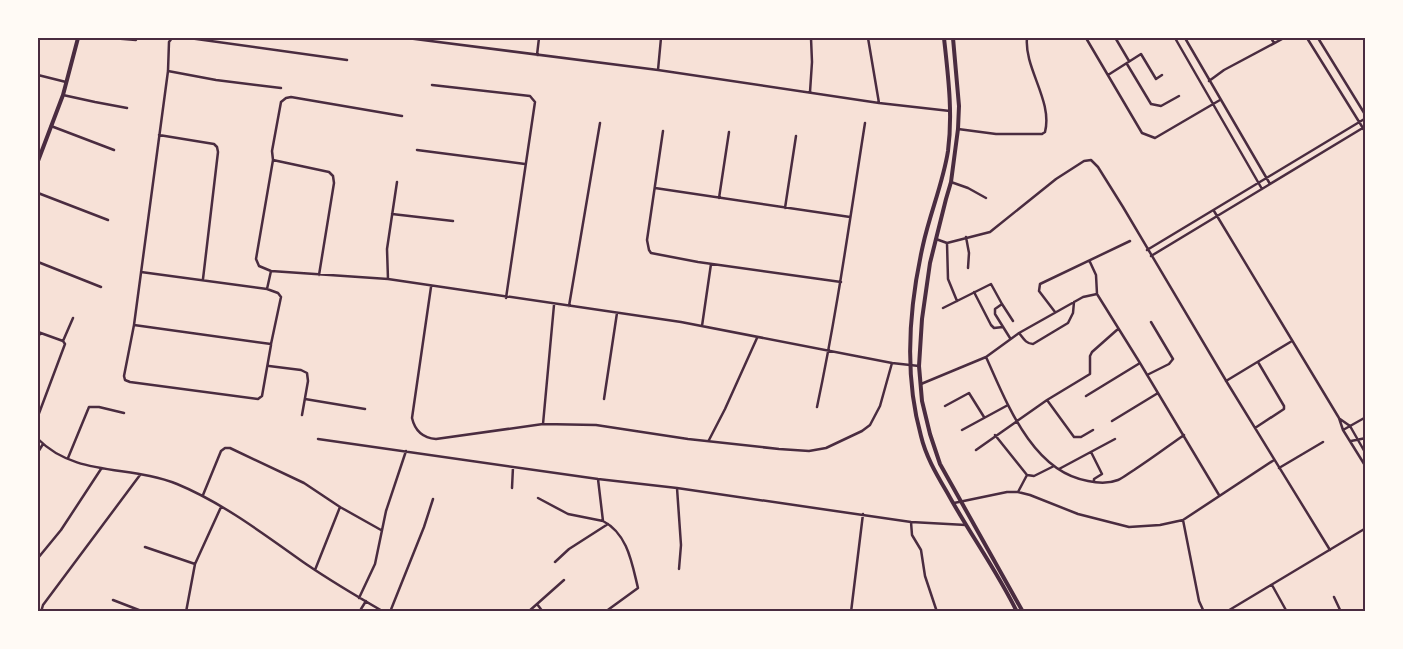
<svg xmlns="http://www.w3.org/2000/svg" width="1403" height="649" font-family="'Space Grotesk',sans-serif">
	<rect width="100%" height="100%" fill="#f7e1d7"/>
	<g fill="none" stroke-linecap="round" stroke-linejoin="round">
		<path stroke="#4a2c40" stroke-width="2.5" d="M111 38 136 40
			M172 38 169 42 168 71 134 325 271 344 281 297 278 293 267 289
			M189 38 347 60
			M407 38 658 70 879 103 950 111
			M868 38 879 103
			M1086 38 1142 133 1155 138 1220 100
			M1175 38 1262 189
			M1185 38 1270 184
			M1271 38 1274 43
			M1307 38 1366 133
			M1318 38 1366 116
			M1116 39 1129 61
			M537 55 539 38
			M1127 64 1151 104 1161 106 1179 96
			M658 70 661 38
			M168 71 216 80 281 88
			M38 75 66 82
			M1108 75 1141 54 1156 79 1162 75
			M1209 81 1224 70 1284 38
			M432 85 530 96 535 102 506 298
			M810 92 812 62 811 38
			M63 95 95 102 127 108
			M51 126 114 150
			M958 129 996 134H1042L1045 132C1053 101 1024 68 1027 38
			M663 131 647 240 649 250 651 253 698 262 841 282
			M159 135 214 144 217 147 218 152 203 279
			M417 150 525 164
			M273 160 256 259 259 266 271 271 388 279 681 322 892 363 919 366
			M951 182 968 188 986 198
			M655 188 850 217
			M38 193 108 220
			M719 198 729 132
			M785 208 796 136
			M1214 211 1339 418 1343 430 1366 467
			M392 214 453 221
			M966 237 969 253 968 268
			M936 239 947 243 990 232 1056 179 1084 161 1091 160 1098 167 1123 207 1228 384 1330 550
			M947 243 948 279 957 301
			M1147 250 1366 118
			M1151 256 1366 126
			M38 262 101 287
			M1090 262 1096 275 1097 294
			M141 272 267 289 271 271
			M319 275 334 183 333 176 329 172 273 160 272 151 281 102 286 98 291 97 402 116
			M388 279 387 249 397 182
			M431 287 412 418C415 431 423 438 436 439L543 424 596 425 688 439 779 449 809 451 826 448 862 431 870 425 880 406 892 363
			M974 292 991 325 994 328 1003 327
			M1002 304 1013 321
			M569 306 600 123
			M943 308 991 284 1002 304 995 309V314L1010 338
			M1055 312 1039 291 1040 284 1130 241
			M134 325 124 376 125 380 130 382 258 399 262 396 271 345
			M702 326 711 264
			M38 332 63 341 65 344 38 416
			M1019 333C1023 338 1026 344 1033 344L1068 323 1073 313 1074 302
			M38 338 40 333
			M63 341 73 318
			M986 357C1006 401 1032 472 1088 481 1097 483 1108 484 1118 480 1123 478 1129 473 1134 470 1151 459 1167 447 1184 435
			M269 366 301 370 307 373 308 381 302 415
			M1147 375 1169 364 1173 359 1151 322
			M1226 381 1292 341
			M921 384 986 357 1019 333 1083 297 1097 294 1140 363 1219 495
			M1086 396 1140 363
			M305 399 365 409
			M604 399 617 313
			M1047 400 1074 437H1081L1093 430
			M945 406 969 393 984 417
			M817 407C837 313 850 218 865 123
			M1340 419 1350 426 1366 454
			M1112 421 1158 393
			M543 424 554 305
			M1255 428 1284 409V406L1258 362
			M962 430 1008 405
			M1343 430 1366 417
			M995 435 1027 475 1034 476 1054 466
			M38 439C75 477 131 465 177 484 223 503 265 535 306 564 331 581 358 597 384 612
			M318 439 598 479 677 488 911 522 966 525
			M709 440 725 409 757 338
			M1351 441 1366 438
			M976 450 1047 400 1090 374V356L1092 352 1118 329
			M38 452 43 444
			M1091 452 1102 474 1094 479V482
			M68 458 89 407H99L124 413
			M1279 468 1323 442
			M1059 469 1115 439
			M598 479 603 521C628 534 632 564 638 588L605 612
			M512 488 513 467
			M677 488 681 545 679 569
			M1018 492 1027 475
			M203 495 221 451 225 448H230L304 483 340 507 381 530
			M538 498 568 514 603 521
			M954 503 1007 492H1018L1030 495 1078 514 1129 527 1160 525 1183 520
			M911 522 912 535 921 550 925 576 937 612
			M145 547 195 564
			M38 558 61 530 101 469
			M555 562 569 549 608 524
			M315 570 340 507
			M1272 585 1287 612
			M1334 597 1341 612
			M359 598 375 564 386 511 406 451
			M113 600 144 612
			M537 604 543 612
			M41 612 43 605 140 475
			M186 612 195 564 221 507
			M361 612V609L366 601
			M390 612 424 527 433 499
			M528 612 564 580
			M851 612 863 514
			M1204 612 1199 601 1183 520 1274 460
			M1226 612 1366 528"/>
		<path stroke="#4a2c40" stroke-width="4" d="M38 161 63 95 78 38"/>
		<path stroke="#4a2c40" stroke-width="4" d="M944 38C948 75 953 113 948 151 943 183 930 213 923 245 909 307 904 375 921 436 926 457 937 475 948 494 970 534 997 571 1017 612
			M953 38 959 106 958 129 951 182 946 199 930 263 922 319 919 366 922 401 930 434 940 464 1023 612"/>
	</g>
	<rect width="1403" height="649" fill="none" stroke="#fffaf5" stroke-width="78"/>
	<rect x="39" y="39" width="1325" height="571" fill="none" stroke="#4a2c40" stroke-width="2"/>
</svg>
